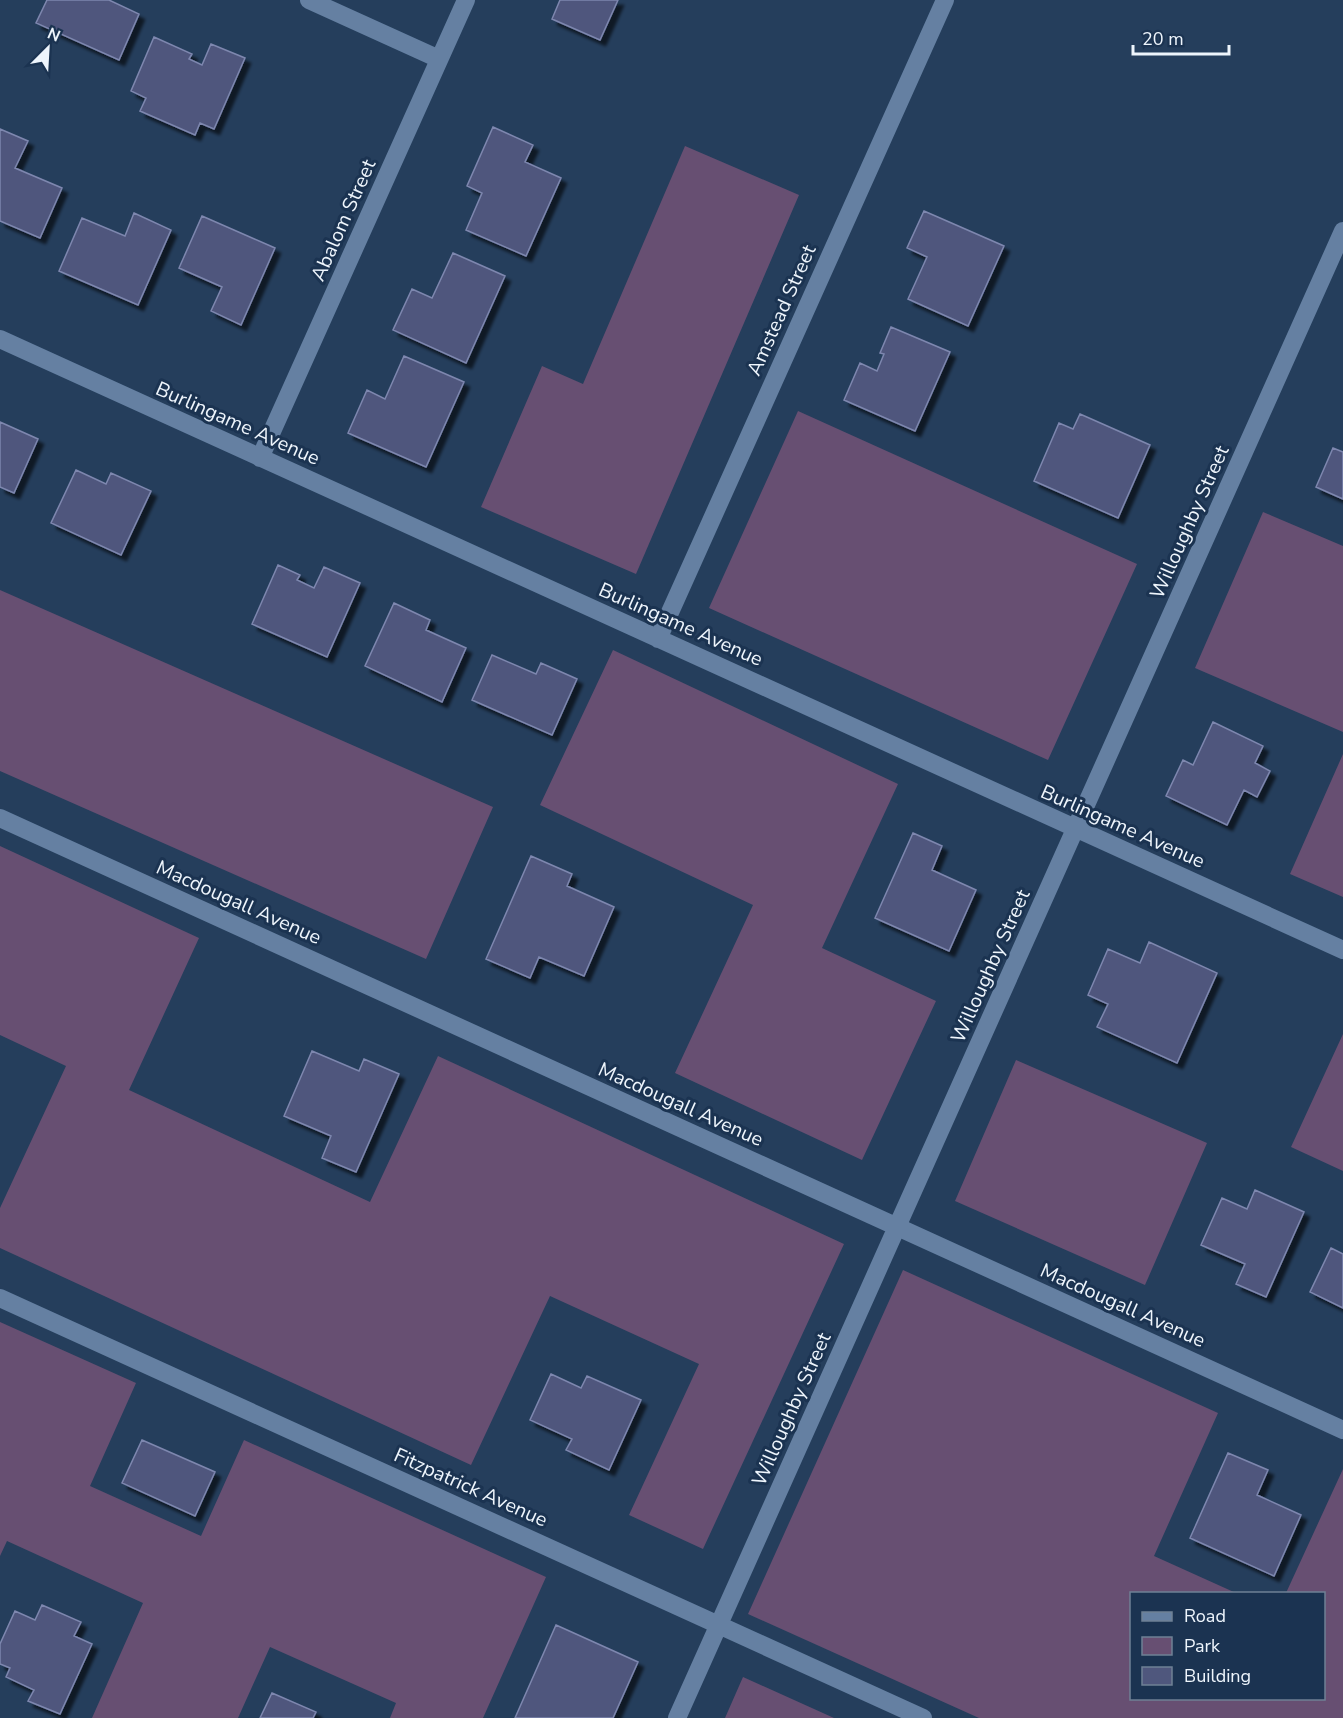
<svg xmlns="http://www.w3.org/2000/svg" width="1343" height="1718" font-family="'Nunito Sans',sans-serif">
	<defs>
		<filter id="shadow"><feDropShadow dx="5.5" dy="5.5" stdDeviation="1.5" flood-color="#0009"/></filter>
	</defs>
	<rect width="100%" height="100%" fill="#253e5c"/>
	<path fill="#674f72" d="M685 146 799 195 636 574 481 507 542 366 583 384Z
		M798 411 1137 564 1048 760 709 608Z
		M1263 512 1343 546V732L1195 668Z
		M0 590 493 807 426 959 0 771Z
		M613 650 898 784 822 948 936 1001 862 1160 675 1073 753 905 540 805Z
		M1343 754V897L1290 874Z
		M0 846 199 938 129 1090 370 1202 438 1056 844 1244 703 1549 629 1515 699 1364 550 1296 471 1465 0 1248V1208L66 1066 0 1035Z
		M1343 1034V1171L1291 1147Z
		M1016 1060 1207 1143 1145 1285 955 1201Z
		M903 1270 1218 1413 1154 1556 1236 1593 1132 1594V1698H1324V1594L1286 1593 1343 1469V1718H979L748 1614Z
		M0 1322 136 1383 90 1486 201 1536 244 1440 546 1577 483 1718H390L396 1703 270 1647 238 1718H92L143 1603 7 1541 0 1556Z
		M743 1677 834 1718H725Z"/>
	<path fill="#4f577d" stroke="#7e87af" stroke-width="1.5" filter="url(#shadow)" d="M47 0H109L139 14 119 60 36 23Z
		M560 0H618L600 40 552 19Z
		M154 37 192 54 189 59 202 65 211 44 245 58 214 129 200 123 195 135 140 111 146 98 131 91Z
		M493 127 533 145 525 162 561 178 526 256 466 230 482 193 467 186Z
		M0 129 28 141 15 168 62 188 40 238 0 221Z
		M924 211 1004 246 968 326 908 299 927 257 907 248Z
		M134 213 171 230 138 305 59 271 82 218 125 236Z
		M202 216 275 248 241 325 211 311 222 287 179 268Z
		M453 253 505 276 466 363 393 330 412 289 432 298Z
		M891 327 950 352 915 431 844 400 860 363 877 371 884 354 880 353Z
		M404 356 464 382 426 467 348 433 367 390 385 399Z
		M1080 414 1150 445 1118 518 1034 481 1059 423 1073 429Z
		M0 422 38 439 14 493 0 487Z
		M1333 448 1343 452V499L1316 487Z
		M76 470 106 484 111 473 151 491 121 555 51 523Z
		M278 565 300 575 297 580 314 588 324 567 360 583 327 657 252 624Z
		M394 603 430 620 426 630 466 648 442 702 365 666Z
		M492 655 536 674 541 663 577 679 552 735 472 700Z
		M1213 722 1263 746 1255 763 1270 771 1257 797 1244 790 1227 825 1166 796 1183 760 1193 765Z
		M913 833 942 846 932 870 976 890 949 951 875 918Z
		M531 856 572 874 567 886 614 907 584 976 539 957 530 978 486 959Z
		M1149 942 1217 973 1177 1063 1097 1027 1108 1004 1088 995 1108 949 1140 963Z
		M312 1051 359 1071 364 1059 399 1074 356 1172 322 1158 331 1136 284 1116Z
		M1255 1190 1304 1212 1266 1297 1236 1284 1245 1264 1201 1245 1222 1198 1247 1209Z
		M1331 1248 1343 1254V1308L1310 1292Z
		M551 1374 581 1388 587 1376 641 1400 609 1470 566 1450 572 1439 530 1420Z
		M142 1440 215 1472 195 1516 122 1483Z
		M1228 1453 1268 1470 1257 1495 1301 1515 1274 1576 1190 1538Z
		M42 1605 81 1622 74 1636 92 1644 60 1714 28 1701 34 1690 6 1677 10 1668 0 1664V1644L15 1611 35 1620Z
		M556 1625 638 1662 613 1718H515Z
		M272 1693 316 1712 313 1718H260Z"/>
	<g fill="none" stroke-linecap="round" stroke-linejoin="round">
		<path stroke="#6580a2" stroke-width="18" d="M309 0 439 59
			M0 339 1343 950
			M260 458 466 0
			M658 639 945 0
			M0 818 1343 1430
			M0 1298 923 1718
			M677 1718 1343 231"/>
	</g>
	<g text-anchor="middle" stroke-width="6" stroke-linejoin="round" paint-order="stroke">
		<g font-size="20" fill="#eef5fc" stroke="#1b3351">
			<text transform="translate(343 220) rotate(-66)" y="7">Abalom Street</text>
			<text transform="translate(781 310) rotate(-66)" y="7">Amstead Street</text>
			<text transform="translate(238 423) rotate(24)" y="7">Burlingame Avenue</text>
			<text transform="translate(1189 522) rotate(-66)" y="7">Willoughby Street</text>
			<text transform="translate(681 624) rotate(24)" y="7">Burlingame Avenue</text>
			<text transform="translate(1123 826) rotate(24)" y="7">Burlingame Avenue</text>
			<text transform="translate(239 902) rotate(24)" y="7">Macdougall Avenue</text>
			<text transform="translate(990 966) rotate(-66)" y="7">Willoughby Street</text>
			<text transform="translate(681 1104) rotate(24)" y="7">Macdougall Avenue</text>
			<text transform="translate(1123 1305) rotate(24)" y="7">Macdougall Avenue</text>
			<text transform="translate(791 1409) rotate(-66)" y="7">Willoughby Street</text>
			<text transform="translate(471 1487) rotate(24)" y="7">Fitzpatrick Avenue</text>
		</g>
	</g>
	<rect x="1130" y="1592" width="195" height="108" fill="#1b3351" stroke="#6f8195" stroke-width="1.5"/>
	<rect x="1142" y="1612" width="30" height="9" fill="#6580a2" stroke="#6f8195" stroke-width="1.5"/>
	<text x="1184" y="1622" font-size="18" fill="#eef5fc">Road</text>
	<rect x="1142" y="1637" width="30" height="18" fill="#674f72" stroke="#6f8195" stroke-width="1.5"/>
	<text x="1184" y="1652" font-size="18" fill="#eef5fc">Park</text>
	<rect x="1142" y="1667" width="30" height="18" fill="#4f577d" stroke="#6f8195" stroke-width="1.5"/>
	<text x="1184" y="1682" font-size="18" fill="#eef5fc">Building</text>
	<g transform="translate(48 48) rotate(24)" stroke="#1b3351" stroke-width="4.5" paint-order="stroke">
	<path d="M0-4.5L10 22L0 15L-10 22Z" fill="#eef5fc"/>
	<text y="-9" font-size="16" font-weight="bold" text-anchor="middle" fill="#eef5fc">N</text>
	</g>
	<path d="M1133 45v9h96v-9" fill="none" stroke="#eef5fc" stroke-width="3"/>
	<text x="1142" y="45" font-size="18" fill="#eef5fc" stroke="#1b3351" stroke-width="4.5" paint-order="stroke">20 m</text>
</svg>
